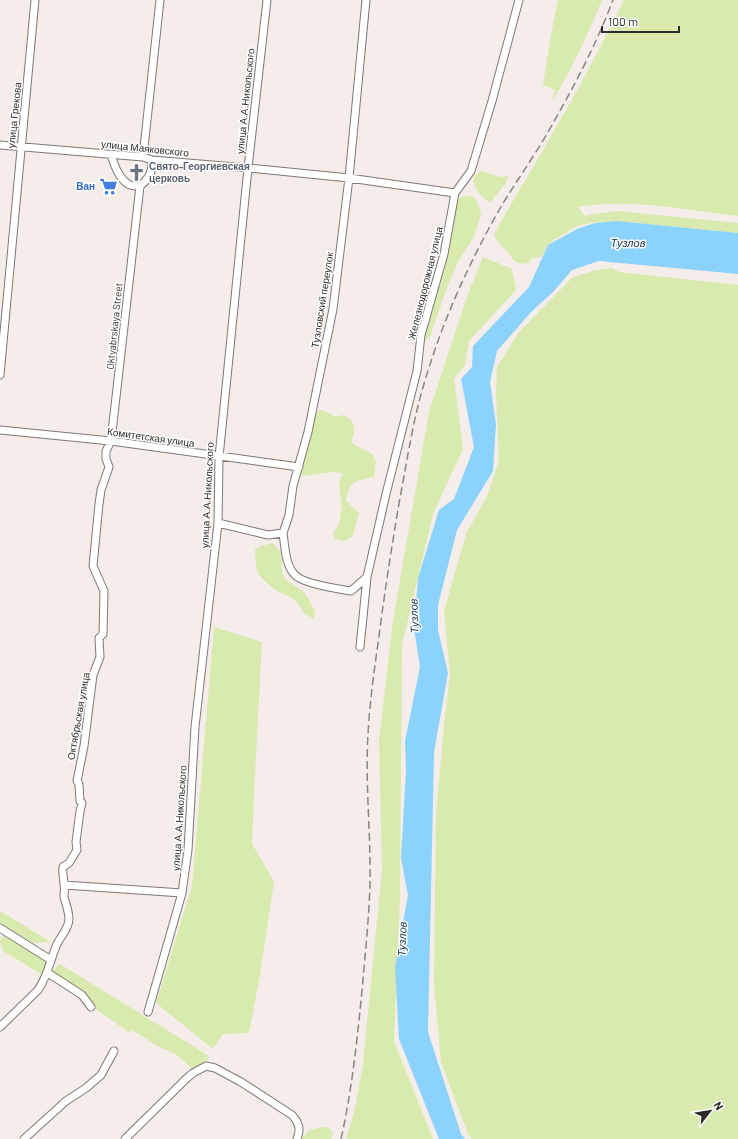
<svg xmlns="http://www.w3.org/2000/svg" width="738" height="1139" font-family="Barlow,sans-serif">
	<rect width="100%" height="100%" fill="#f4ede9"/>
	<path fill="#d8eaae" d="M558 0H602C588 35 571 70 552 102L555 90 543 85 553 24Z
		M624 0H738V216C685 210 631 198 578 207L585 216 594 214 617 211 738 223V233L617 221 591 223 577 226 554 240 547 246 542 257 533 258 526 264C512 263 514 259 506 250 501 245 497 241 494 235 513 199 535 165 555 129 580 87 602 44 624 0Z
		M481 171 501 177 508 176 506 183 490 203C482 197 474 189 473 179L476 175Z
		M466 196 474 197 477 201 481 214 478 224 473 238 458 262 446 290 430 337 425 341 423 336 448 255 455 220V207L457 201 460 198Z
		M483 257 512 269 516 290 469 341 465 365 454 379 463 449 433 514 402 645 400 900 394 1041 433 1139H346L355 1109 363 1064 382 870 379 740 393 621 429 412 468 294Z
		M612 268 619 272 738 285V1139H472L468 1134 441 1062 434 984 436 814 444 725 450 674 444 611 466 534 487 496 499 460 496 396 497 367 518 333 572 278 592 271Z
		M320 410 329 413 335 417 344 415C357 423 356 429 351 442L360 448 364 449 372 454 376 461 374 477C355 481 350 480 346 501L359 513 353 536 345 541 335 539 333 533 339 525 342 506 339 484 342 473 332 472 304 476 299 474 315 414Z
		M273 543 281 553 282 571 286 580 305 593 315 611 314 619 304 613 296 601 289 596 282 594 273 588 267 583 259 575 256 567 255 550 261 546Z
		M214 627 262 642 254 794 252 844 274 881 260 975 249 1033 223 1034 213 1049 156 1003 192 886Z
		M0 911 51 942 33 943 0 923Z
		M5 933 49 959 41 974 3 951 0 941Z
		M60 964 209 1056 208 1059 193 1069 175 1054 156 1045 132 1030 130 1033 93 1007 52 974 55 968Z
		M323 1127 329 1128 333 1133 331 1139H302L309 1130Z"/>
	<path fill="#8bd2fd" d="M617 221 738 233V274L599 261 572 270 554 291 531 312 497 351 490 382 496 424 493 471 457 530 438 605V630L448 673 434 752 428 1032 461 1134 465 1139H439L399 1039 395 967 408 895 401 858 406 770 405 741 420 667 414 629 418 578 439 510 454 499 474 447 461 379 472 367 473 346 529 287 548 245 577 229 595 223Z"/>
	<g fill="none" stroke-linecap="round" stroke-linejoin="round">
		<defs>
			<path id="minor" d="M0 145 143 157 152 160 248 168 349 178 455 193
				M111 154C114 165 119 180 130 185 133 186 137 186 140 186 148 180 153 171 152 160
				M143 157 160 0
				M0 375 35 0
				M0 430 111 441 299 467
				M218 523 268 535 283 533 289 515 293 486 308 432 333 309 349 178 366 0
				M283 533C285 546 285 565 295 575 303 584 338 589 351 591L367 577
				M360 647 367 577 386 494 417 371 421 335 444 254 455 193 471 171 492 101 519 0
				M64 885 182 893
				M0 928 51 960
				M48 973 82 995 91 1007
				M148 1012 182 893 188 850 195 727 218 523 219 457 248 168 267 0
				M0 1027 38 990C48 976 50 960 57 944 61 936 69 928 69 919 69 912 66 904 64 897 64 893 65 889 64 885 64 878 62 874 63 867L69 863 77 850 76 842 80 811 82 803 80 801 79 784 77 781 84 746 93 675 100 657 99 638 103 634 104 591 93 566 99 504 101 490 109 467 106 459V451L111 441 140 186
				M24 1139 66 1101 86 1088 101 1075 114 1051
				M125 1139 187 1078 193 1073 206 1066 215 1068 241 1082 292 1115C299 1123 301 1129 297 1139"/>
		</defs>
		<use href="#minor" stroke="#7e7874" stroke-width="9"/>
		<use href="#minor" stroke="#fff" stroke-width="7"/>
		<path stroke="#898582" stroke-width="1.5" stroke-dasharray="8 4" stroke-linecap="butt" d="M341 1139C352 1090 357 1041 362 991 365 955 369 919 370 884 371 834 365 784 368 734 370 696 376 659 381 621 386 583 392 546 398 509 404 477 409 446 416 414 434 339 466 266 505 200 517 181 529 163 541 144 568 98 594 50 613 0"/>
	</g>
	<defs>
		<symbol id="church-bare" viewBox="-9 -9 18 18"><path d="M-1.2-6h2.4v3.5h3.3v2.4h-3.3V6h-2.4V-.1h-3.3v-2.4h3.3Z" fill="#6b7280" stroke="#fff" stroke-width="2.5" paint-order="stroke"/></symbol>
		<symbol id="supermarket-bare" viewBox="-9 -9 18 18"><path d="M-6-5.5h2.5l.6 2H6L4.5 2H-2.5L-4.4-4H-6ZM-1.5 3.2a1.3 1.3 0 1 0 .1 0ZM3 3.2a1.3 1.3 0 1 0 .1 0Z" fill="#3f7fe0" stroke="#fff" stroke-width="2.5" paint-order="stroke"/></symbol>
	</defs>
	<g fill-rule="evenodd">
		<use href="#church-bare" x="124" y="160" width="25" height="25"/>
		<use href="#supermarket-bare" x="96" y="174" width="25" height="25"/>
	</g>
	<g text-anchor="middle" stroke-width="3" stroke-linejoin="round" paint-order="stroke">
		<g font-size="10" fill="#2e2c2a" stroke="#fff">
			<text transform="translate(245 101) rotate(-84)" y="4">улица А.А.Никольского</text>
			<text transform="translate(14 115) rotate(-84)" y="4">улица Грекова</text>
			<text transform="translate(145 148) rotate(6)" y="4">улица Маяковского</text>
			<text transform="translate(425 283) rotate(-76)" y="4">Железнодорожная улица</text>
			<text transform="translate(322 300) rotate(-81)" y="4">Тузловский переулок</text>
			<text transform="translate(114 326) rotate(-84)" y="4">Oktyabrskaya Street</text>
			<text transform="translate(151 437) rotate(8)" y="4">Комитетская улица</text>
			<text transform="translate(207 495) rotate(-87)" y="4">улица А.А.Никольского</text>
			<text transform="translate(78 716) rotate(-80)" y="4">Октябрьская улица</text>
			<text transform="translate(179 818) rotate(-86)" y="4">улица А.А.Никольского</text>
		</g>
		<g font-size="10" font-weight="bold" fill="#5b616d" stroke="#fff" text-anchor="start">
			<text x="149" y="170">Свято-Георгиевская<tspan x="149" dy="12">церковь</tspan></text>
		</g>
		<g font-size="10" font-weight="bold" fill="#366cbe" stroke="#fff" text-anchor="end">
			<text x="95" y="190">Ван</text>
		</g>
		<g font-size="11" font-style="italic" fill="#163648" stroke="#fff">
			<text x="628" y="247">Тузлов</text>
			<text transform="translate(414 616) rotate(-92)" y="4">Тузлов</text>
			<text transform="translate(402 939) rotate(-88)" y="4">Тузлов</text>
		</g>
	</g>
	<g transform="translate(710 1111) rotate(59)" stroke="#ffffff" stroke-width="3" paint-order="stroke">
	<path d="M0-3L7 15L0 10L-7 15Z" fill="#2e2c2a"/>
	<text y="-6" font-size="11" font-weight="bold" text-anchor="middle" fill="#2e2c2a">N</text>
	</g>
	<path d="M602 26v6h77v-6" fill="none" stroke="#2e2c2a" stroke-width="2"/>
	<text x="608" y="26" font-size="12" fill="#2e2c2a" stroke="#ffffff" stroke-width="3" paint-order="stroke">100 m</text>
</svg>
